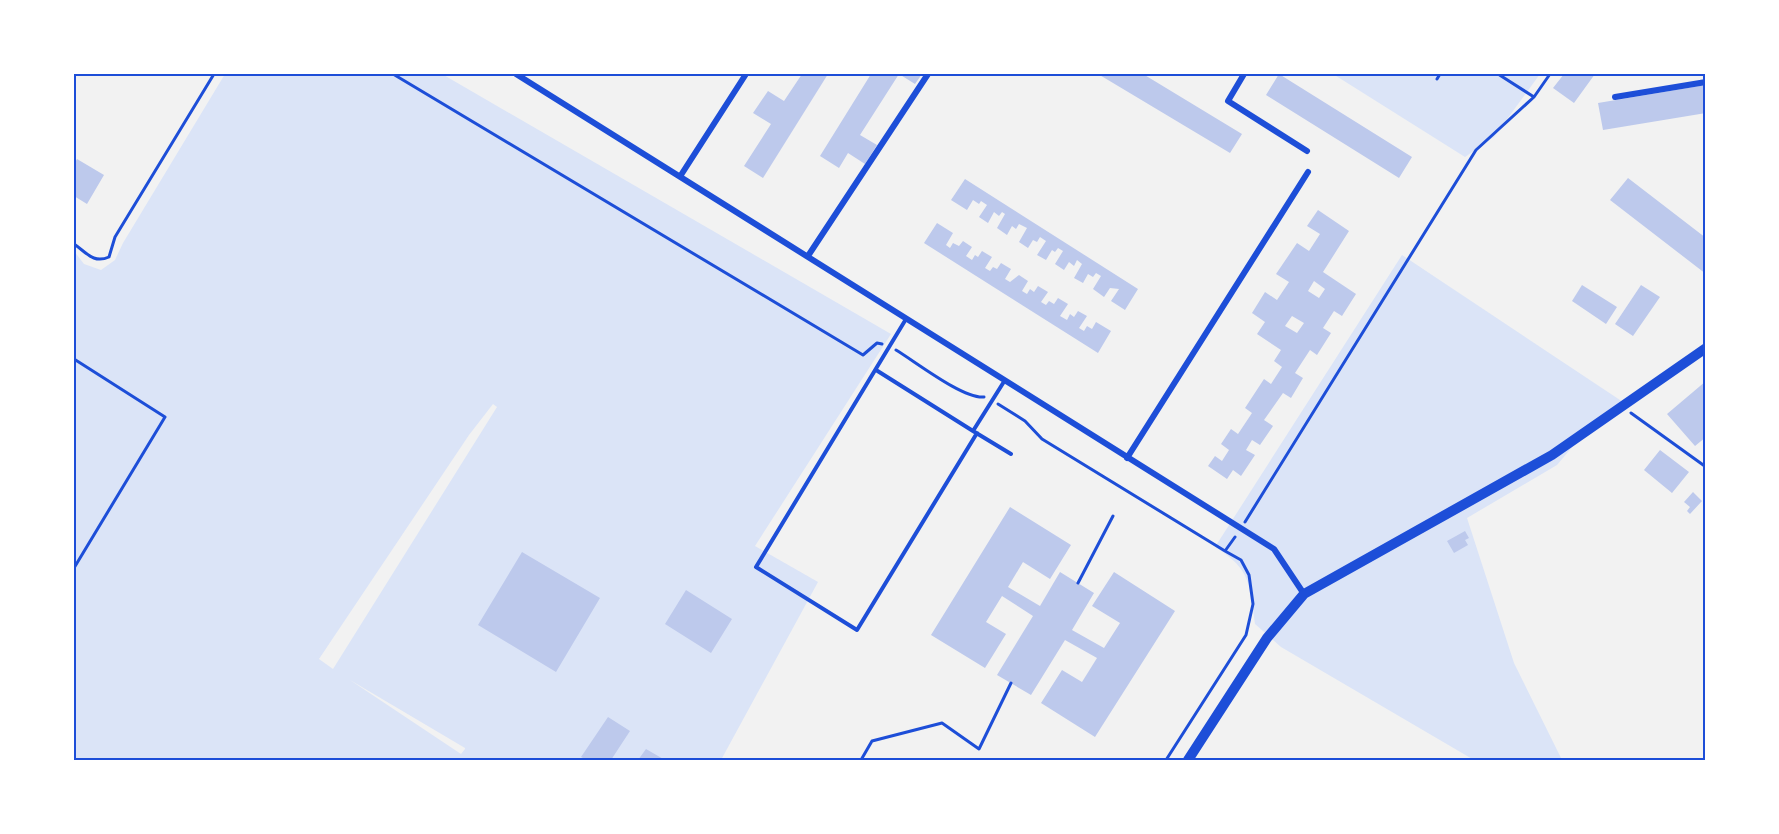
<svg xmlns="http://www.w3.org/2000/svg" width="1779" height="834" font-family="'Golos Text',sans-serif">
	<rect width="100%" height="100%" fill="#f2f2f2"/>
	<path fill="#dbe4f7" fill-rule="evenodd" d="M225 74H442L891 334 755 546 818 582 721 760H74V251L84 264 101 270 115 260 123 243ZM493 404 497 407 333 669 319 659 469 435ZM350 680 465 748V749L461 754Z
		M1333 74H1540L1494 137 1465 157Z
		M1402 255 1626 404 1574 445 1557 465 1467 518 1514 663 1562 760H1474L1281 647 1255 624C1250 585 1251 569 1215 547Z"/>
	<path fill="#bdc9ec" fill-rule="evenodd" d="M802 74H828L763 178 744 166 771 124 753 113 768 91 784 101Z
		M871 74H922L915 84 899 74 860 135 877 145 865 164 848 153 839 168 820 156Z
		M1098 74H1143L1242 134 1230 153Z
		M1279 74 1412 157 1399 178 1266 95Z
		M1564 74H1595L1574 103 1553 88Z
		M1706 85V113L1603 130 1598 103Z
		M77 159 104 175 87 204 74 196V164Z
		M1628 178 1706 238V274L1610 200Z
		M965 179 1138 289 1125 310 1111 301 1119 289 1110 288 1104 297 1093 289 1101 276 1096 273 1093 277 1088 274 1083 283 1074 278 1082 264 1077 260 1074 266 1069 262 1064 270 1055 264 1063 251 1058 248 1055 252 1052 250 1046 260 1037 255 1046 241 1040 237 1037 242 1033 240 1028 248 1019 242 1027 228 1019 224 1016 229 1012 226 1007 235 997 228 1005 214 1002 212 999 216 994 212 988 223 979 217 987 205 981 201 979 204 973 200 967 210 951 200Z
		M1318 210 1349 231 1323 272 1356 294 1342 316 1334 311 1323 328 1331 333 1317 355 1310 350 1295 373 1303 378 1291 398 1283 393 1264 420 1273 426 1260 445 1252 440 1246 450 1255 455 1241 476 1233 470 1227 479 1208 466 1215 456 1222 461 1229 450 1221 444 1231 429 1238 434 1252 413 1245 408 1264 379 1271 384 1282 367 1274 361 1281 350 1257 334 1265 322 1252 313 1265 292 1277 300 1289 282 1276 274 1297 243 1309 251 1320 234 1307 226ZM1314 281 1325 289 1319 298 1308 291ZM1292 316 1304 323 1297 333 1285 326Z
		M937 223 953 233 946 245 950 248 953 243 959 246 963 241 972 247 966 256 972 260 975 255 978 257 982 251 992 257 985 268 990 271 993 267 997 269 1001 263 1011 269 1005 279 1010 282 1019 275 1028 281 1022 291 1027 294 1030 289 1034 292 1038 286 1048 292 1041 302 1046 305 1049 301 1054 304 1058 298 1068 304 1060 316 1067 320 1070 314 1074 317 1078 311 1087 316 1079 328 1084 331 1087 326 1092 329 1096 322 1111 331 1098 353 924 243Z
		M1582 285 1617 307 1606 324 1572 301Z
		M1641 285 1660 297 1633 336 1615 324Z
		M1706 381V437L1695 446 1667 414Z
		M1660 450 1689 472 1672 493 1644 470Z
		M1693 492 1702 501 1690 514 1687 511 1690 507 1684 502Z
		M1010 507 1071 545 1050 579 1023 562 1008 587 1040 606 1060 572 1094 593 1072 630 1104 648 1120 623 1092 606 1114 572 1175 611 1095 737 1041 703 1062 670 1082 682 1097 658 1065 640 1031 695 997 675 1033 616 1002 596 986 622 1006 634 985 668 931 635Z
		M1465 531 1469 538 1465 540 1468 545 1454 553 1447 541Z
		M522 552 600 598 556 672 478 625Z
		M686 590 732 619 711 653 665 624Z
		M608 717 630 731 611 760H587L581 757Z
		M646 749 665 760H638Z"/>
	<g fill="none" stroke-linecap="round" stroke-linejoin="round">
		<path stroke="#1d4ed8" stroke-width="3" d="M393 74 863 355 877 343 882 344
			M1498 74 1534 97
			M1437 79 1440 74
			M74 244C86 252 93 264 109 257L115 237 214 74
			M896 350C916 362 963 399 984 397
			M74 359 165 417 74 568
			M998 404 1025 421 1042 439 1225 551
			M1631 413 1706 467
			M1245 522 1476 150 1534 97 1550 74
			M1078 583 1113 516
			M861 760 872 741 942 723 979 749 1011 683
			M1166 760 1246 635 1253 604 1249 575 1241 560 1225 551 1235 537"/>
		<path stroke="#1d4ed8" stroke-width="4" d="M906 319 756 567 857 630 977 433
			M876 370 973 431
			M1005 380 973 431 1011 454"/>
		<path stroke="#1d4ed8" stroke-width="6" d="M516 74 1274 549 1304 594
			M1244 74 1228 101 1307 151
			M1615 97 1706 82
			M681 175 746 74
			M808 256 928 74
			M1127 458 1308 172"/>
		<path stroke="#1d4ed8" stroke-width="10" d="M1188 760 1267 638 1304 594 1552 455 1706 348"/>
	</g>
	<rect width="1779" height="834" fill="none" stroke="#ffffff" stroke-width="150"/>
	<rect x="75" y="75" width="1629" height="684" fill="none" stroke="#1d4ed8" stroke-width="2"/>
</svg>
